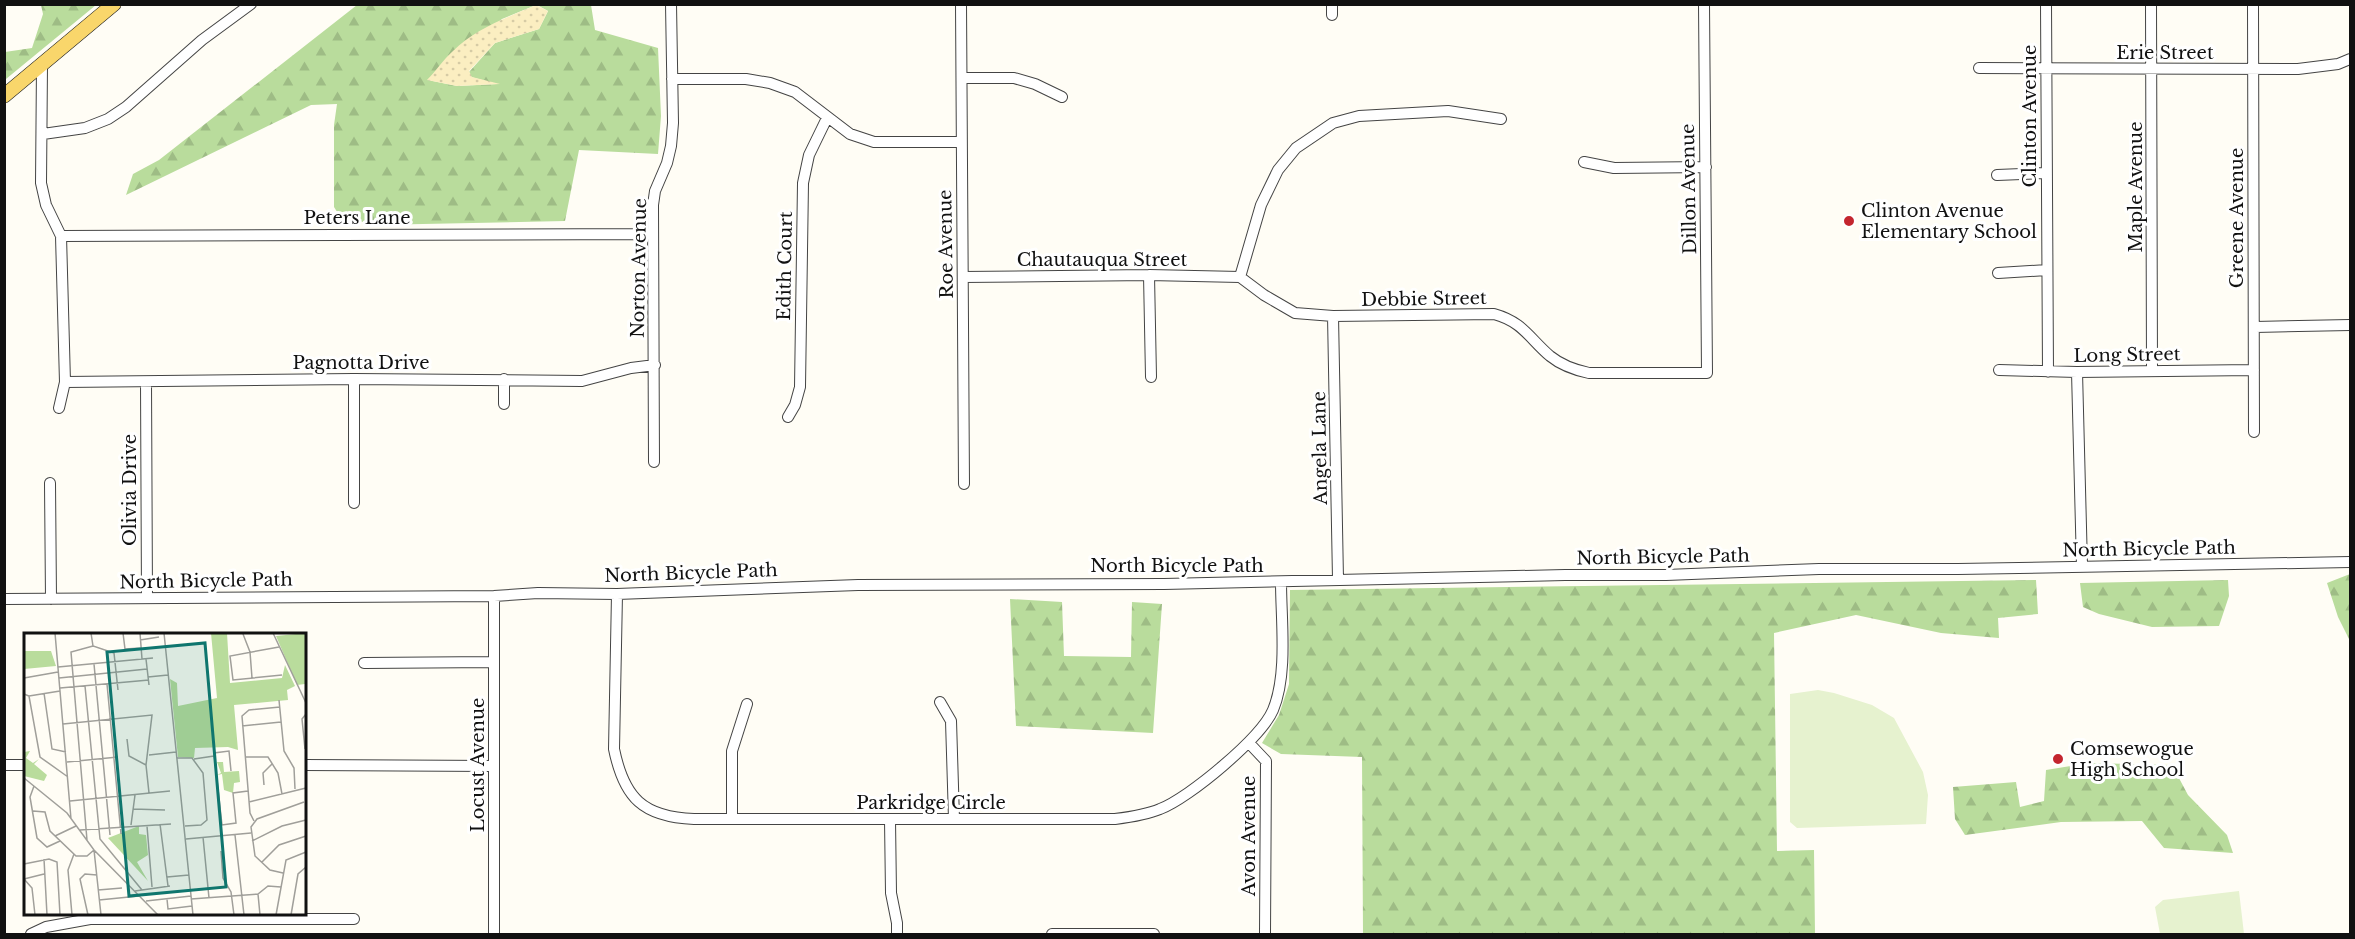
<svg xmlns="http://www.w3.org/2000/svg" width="2355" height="939" font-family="'Libre Baskerville',serif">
	<defs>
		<pattern id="forest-firs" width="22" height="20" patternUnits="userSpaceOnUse" patternTransform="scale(1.5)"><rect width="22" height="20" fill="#b9dc9c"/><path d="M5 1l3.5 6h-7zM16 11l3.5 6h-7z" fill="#9ebc85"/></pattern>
		<pattern id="sand-dots" width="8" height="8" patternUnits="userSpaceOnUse" patternTransform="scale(1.5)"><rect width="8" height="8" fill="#fbeec1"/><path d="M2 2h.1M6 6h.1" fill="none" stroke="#d6cba5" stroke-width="1.8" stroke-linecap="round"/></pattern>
	</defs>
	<rect width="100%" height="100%" fill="#fffdf5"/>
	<path fill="url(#forest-firs)" d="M41 5H96L6 79 5 52 32 48 43 14Z
		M357 5H536L502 19 428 80 457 86 497 84 471 77 469 72 495 43 539 29 548 11 537 5H591L595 30 658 48 661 116 658 154 579 150 565 221 373 225 339 215 334 207V125L337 104 311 105 126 195 133 174 159 160Z
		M2350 574V641L2338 617 2327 583Z
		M2036 580 2038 614 1998 618 1999 638 1941 633 1856 615 1774 633 1777 851 1814 850 1815 934H1363L1362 757 1281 754 1262 743 1279 715 1289 684 1290 590Z
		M2228 580 2229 596 2219 626 2152 627 2099 614 2083 607 2080 583Z
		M1010 599 1062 602 1064 656 1131 657 1132 602 1162 604 1153 733 1016 726Z
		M2089 763 2172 765 2188 795 2227 835 2233 853 2164 848 2142 821 2061 822 1965 835 1955 819 1953 787 2016 782 2020 807 2044 801 2046 770Z"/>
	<path fill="url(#sand-dots)" d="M536 5 548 11 539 29 495 43 469 71 472 77 500 84 457 86 427 80C436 71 443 60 453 51 475 29 508 17 536 5Z"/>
	<path fill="#e6f2cf" d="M1818 690 1834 693 1872 705 1894 718 1923 772 1928 795 1926 824 1797 828 1790 822V694Z
		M2239 891 2244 934H2160L2155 907 2163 900Z"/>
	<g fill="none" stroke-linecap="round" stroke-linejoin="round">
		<defs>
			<path id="minor" d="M961 4 964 484
				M1332 4V15
				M2046 4 2048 372
				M2151 4 2152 370
				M2253 4 2254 432
				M42 65 41 183 46 205 61 236 65 382 59 408
				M1979 68 2298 69 2338 64 2350 59
				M962 78H1014L1035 84 1062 97
				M672 79H746L770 83 795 92 850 134 874 142H961
				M43 134 85 128 108 119 126 107 202 40 251 4
				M1584 162 1614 168 1706 167
				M1997 175 2046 173
				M61 236 652 234
				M1998 273 2047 270
				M1149 275 1151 377
				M963 277 1149 275 1240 277
				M1240 277 1264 295 1295 313 1333 316 1494 314C1523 322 1529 338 1550 356 1561 365 1575 370 1589 373H1707L1704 4
				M1240 277 1261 205 1278 170 1296 148 1333 123 1359 116 1448 111 1501 119
				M1333 316 1338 579
				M2255 327 2350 325
				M1999 370 2077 372 2254 370
				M2077 372 2082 566
				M354 379V503
				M504 379V404
				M65 382 354 379 582 381 631 368 655 365
				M146 382 147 598
				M788 417 795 405 800 387 803 183 809 155 827 118
				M654 462 653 205 655 191 667 163 671 146 673 123 671 4
				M50 483 51 599
				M617 594 614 749C624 798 643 817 694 819H1115C1131 817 1146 815 1160 809 1189 798 1261 738 1273 710 1288 674 1281 620 1281 582
				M4 599 494 596 538 593 617 594 858 585 1164 584 1565 575H1666L1819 569H1958L2350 562
				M364 663 494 662
				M940 702 951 721 954 819
				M1249 743 1266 761 1265 934
				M4 765H26
				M304 765 494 766
				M732 818V751L747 704
				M890 820 891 893 897 923V934
				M31 934 46 927 90 919H354
				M494 934V596
				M1052 934H1154"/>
			<path id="major" d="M4 96 114 4"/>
		</defs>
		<use href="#minor" stroke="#444" stroke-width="12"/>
		<use href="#major" stroke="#222" stroke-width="15"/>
		<use href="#minor" stroke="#fff" stroke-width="10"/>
		<use href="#major" stroke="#f9d66b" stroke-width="14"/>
	</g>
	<g fill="#c4262e" stroke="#fff" stroke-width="2">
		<circle cx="1849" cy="221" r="6"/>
		<circle cx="2058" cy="759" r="6"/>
	</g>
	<g text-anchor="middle" stroke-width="6" stroke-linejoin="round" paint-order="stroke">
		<g font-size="18" fill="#111" stroke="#fff">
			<text x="2165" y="59">Erie Street</text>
			<text transform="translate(2030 116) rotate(-90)" y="6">Clinton Avenue</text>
			<text transform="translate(2136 187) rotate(-90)" y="6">Maple Avenue</text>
			<text transform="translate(1689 189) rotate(-91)" y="6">Dillon Avenue</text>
			<text x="357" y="224">Peters Lane</text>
			<text transform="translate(2237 218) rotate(-90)" y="6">Greene Avenue</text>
			<text transform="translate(946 244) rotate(-91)" y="6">Roe Avenue</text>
			<text x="1102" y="266">Chautauqua Street</text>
			<text transform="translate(785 266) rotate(-89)" y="6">Edith Court</text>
			<text transform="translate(639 268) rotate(-89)" y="6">Norton Avenue</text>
			<text transform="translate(1424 299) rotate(-1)" y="6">Debbie Street</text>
			<text transform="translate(2127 355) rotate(-1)" y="6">Long Street</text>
			<text x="361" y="369">Pagnotta Drive</text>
			<text transform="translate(1320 448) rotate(-91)" y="6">Angela Lane</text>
			<text transform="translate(130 490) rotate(-90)" y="6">Olivia Drive</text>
			<text transform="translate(2149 549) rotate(-1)" y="6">North Bicycle Path</text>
			<text transform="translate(1663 557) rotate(-1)" y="6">North Bicycle Path</text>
			<text x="1177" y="572">North Bicycle Path</text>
			<text transform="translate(691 573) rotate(-2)" y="6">North Bicycle Path</text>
			<text transform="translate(206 581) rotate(-1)" y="6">North Bicycle Path</text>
			<text transform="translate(478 765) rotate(-90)" y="6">Locust Avenue</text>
			<text x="931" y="809">Parkridge Circle</text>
			<text transform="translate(1249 836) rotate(-90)" y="6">Avon Avenue</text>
		</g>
		<g font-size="18" fill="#111" stroke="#fff" text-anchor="start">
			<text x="1861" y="217">Clinton Avenue<tspan x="1861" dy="21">Elementary School</tspan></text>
			<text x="2070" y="755">Comsewogue<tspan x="2070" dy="21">High School</tspan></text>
		</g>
	</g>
	<g transform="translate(24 633)">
		<rect width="282" height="282" fill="#fffdf5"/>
		<path d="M187 0H203L206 50 258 45 261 32 271 53 263 57 264 67 210 72 214 117 204 114 171 115 170 125 154 124 146 46 153 50 154 73 193 65ZM282 0 281 51 273 52 252 3ZM0 18H27L32 33 0 36ZM6 118 2 125 9 130 15 126 10 131 23 142 20 148 0 143V119ZM193 129H199L200 139 215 138 216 149 210 150 209 160 200 157 198 141 193 142 197 140ZM115 193V201L122 202 124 222 113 229 124 248 84 205Z" fill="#b9dc9c"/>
		<path fill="none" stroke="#a09f9a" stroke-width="1.5" d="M31 0 47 186M67 0 69 13 90 20 94 57M99 0 101 16 117 15M116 0 118 26M140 0 169 282M249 0 282 70M219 1 226 19M116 7 135 4M255 14 206 23 209 47 258 42M226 19 228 45M122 26 125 52M70 31 86 202M34 34 129 25M124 44 144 42M0 45 34 39M35 45 123 36M83 51 97 201M61 53 76 206 118 257M36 55 125 47M20 60 28 116 42 119M0 61 5 63 16 124 44 144M5 63 36 58M255 67 260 118 270 135 271 156M39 91 128 82 122 132 125 160M218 93 257 89M103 106 105 123 122 132M281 116 278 86 282 81M125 122 152 119M221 124H244L254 140 258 161M153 125H168L179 140 183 187 177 192 161 193M170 126 190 123M43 129 94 124M207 138 205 118 190 120 198 192 212 190 209 160 224 158M0 145 43 180 70 217 134 282M240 152 239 140 248 131M10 153 6 164 13 205 23 214 36 208M46 168 146 158M225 169 282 155M109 176 141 177M9 178 21 179 26 198 52 223H63L70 217M230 188 226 180 218 83 225 77 256 74M136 191 144 253M107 192 111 162M123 193 128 254M56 197 147 191M211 202 220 282M31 203 52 193M179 204 185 265M162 206 227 200M63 207 47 19 69 13M228 208 258 193 282 187M70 217 77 282M197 218 199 245 207 259 210 282M20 226 23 282M238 229 255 212 282 203M0 231 25 226 33 229 36 282M259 240 246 237 231 223 227 194 233 186 280 169M143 244 165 242M0 246 8 255 11 282M0 246 20 241M74 257 98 255M111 258 146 253M234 261 236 282M143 266 144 276 168 273M167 266 234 261 244 253 257 254M75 267 115 263M122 268 167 263M48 282 44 237 50 221M64 282 56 246 61 241 73 242M252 282 262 227 282 219M267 282 274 241 282 234"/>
		<path fill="#0f766e" fill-opacity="0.15" stroke="#0f766e" stroke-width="3" d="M181 10 202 254 105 263 83 19Z"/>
		<rect width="282" height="282" fill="none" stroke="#111" stroke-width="3"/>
	</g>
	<rect width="2355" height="939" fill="none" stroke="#111111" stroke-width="12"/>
</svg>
